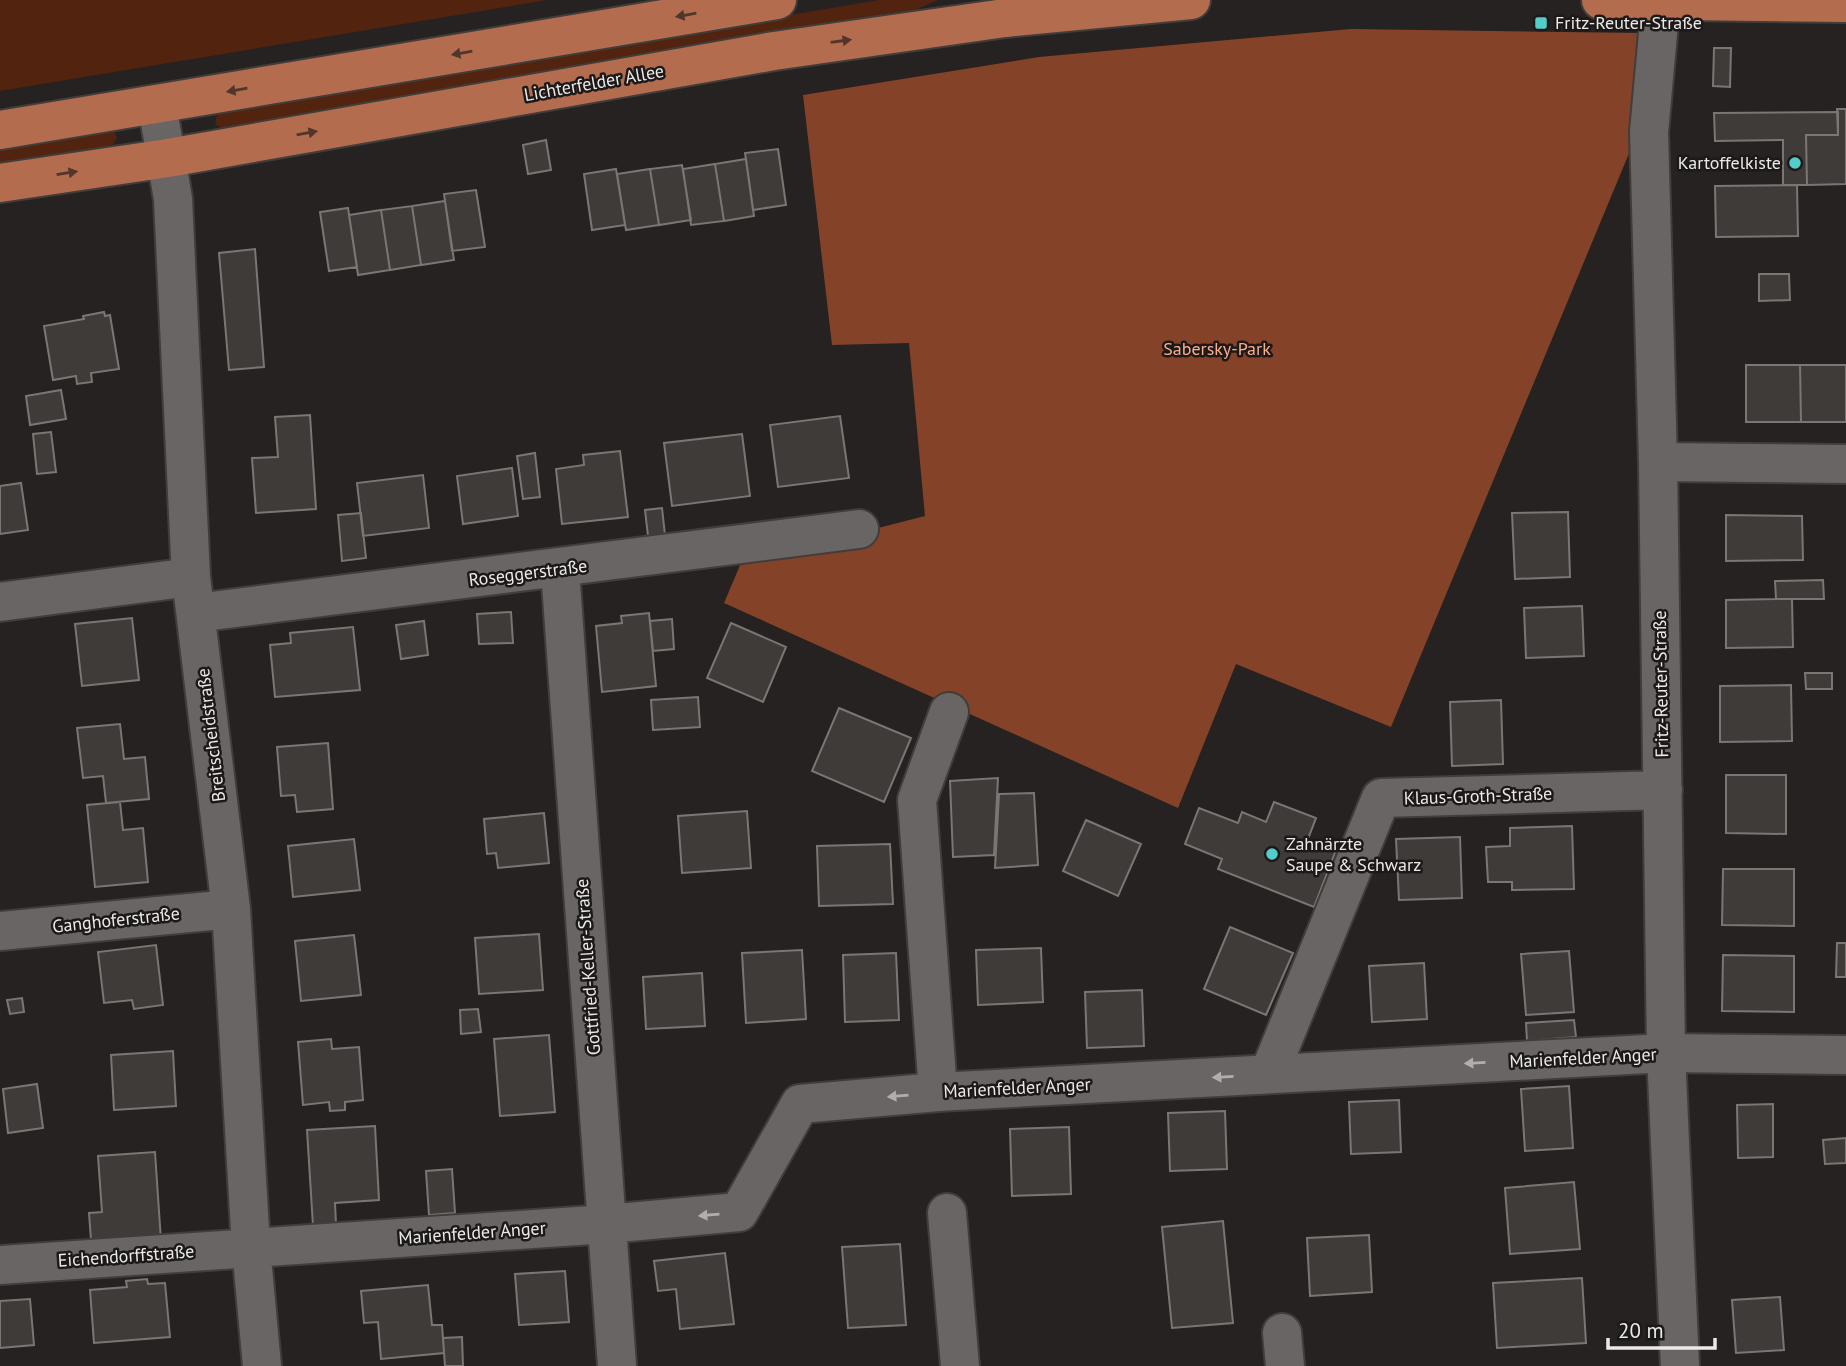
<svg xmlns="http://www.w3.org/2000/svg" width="1846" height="1366" font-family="'PT Sans',sans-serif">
	<rect width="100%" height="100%" fill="#252221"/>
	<path fill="#52230f" d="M0 0H547L0 91Z
		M879 0H938L913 11 224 129 215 124 217 115 222 111Z
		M112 125 117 138 113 145 0 165V141Z"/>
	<path fill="#844329" d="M1351 29 1641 33 1642 122 1391 727 1236 664 1178 808 724 603 741 563 925 516 909 343 832 345 803 95 1039 57Z"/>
	<path fill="#3e3b39" stroke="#7a7674" stroke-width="2" d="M1714 48H1731L1730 87 1713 86Z
		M1837 109H1846V184L1807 185 1806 135H1838Z
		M1838 112V135H1806L1807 185H1783V140L1715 141 1714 113Z
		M546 140 551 170 528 174 523 145Z
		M778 149 786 205 753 210 745 153Z
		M746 159 754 216 724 221 715 164Z
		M715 164 724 221 691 225 683 169Z
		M682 165 691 220 659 225 650 169Z
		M616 169 625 225 592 230 584 174Z
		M650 169 659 225 626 230 617 174Z
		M1797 185 1798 236 1716 237 1715 186Z
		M476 190 485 247 452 251 444 194Z
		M445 201 454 260 421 265 412 206Z
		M412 206 421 265 390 270 381 210Z
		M348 208 357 267 329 271 320 212Z
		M381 210 390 270 358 275 349 215Z
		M255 249 264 367 229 370 219 253Z
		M1759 274H1789L1790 300 1759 301Z
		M104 312 105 316 110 315 119 369 91 373 92 382 77 384 76 376 53 380 44 326 84 319 83 316Z
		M1746 365H1800L1801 422H1746Z
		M1800 365H1846V422H1801Z
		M61 390 66 419 30 425 26 396Z
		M310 415 316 509 256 513 252 458 278 457 275 417Z
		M840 416 849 478 778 487 770 425Z
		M51 432 56 472 37 474 33 434Z
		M742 434 750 496 672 506 664 443Z
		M620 451 628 517 562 524 556 469 584 465 583 455Z
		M535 453 540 497 523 499 517 456Z
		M512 468 518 516 463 524 457 476Z
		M423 475 429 528 363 536 357 483Z
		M21 483 28 530 0 534V486Z
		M662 508 665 535 648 536 645 510Z
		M1568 512 1570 577 1515 579 1512 513Z
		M361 513 366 558 342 561 338 515Z
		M1726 515 1802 516 1803 560 1726 561Z
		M1823 580 1824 599H1776L1775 581Z
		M1776 599H1792L1793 647 1726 648V600Z
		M1582 606 1584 656 1526 658 1524 608Z
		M511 612 513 643 479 644 477 614Z
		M649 613 656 686 602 692 596 626 622 623 621 616Z
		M132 618 139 680 82 686 75 624Z
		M672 619 674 649 653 651 650 621Z
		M424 621 428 655 401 659 396 625Z
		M731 623 786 647 763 702 707 678Z
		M353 627 360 690 275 697 270 645 291 643 290 633Z
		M1805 673H1832V689H1806Z
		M1791 685 1792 741 1720 742V686Z
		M698 697 700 727 653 730 651 700Z
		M1501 700 1503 764 1452 766 1450 702Z
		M839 708 911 738 884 802 812 771Z
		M120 724 124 759 145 757 149 799 106 803 103 776 83 778 77 728Z
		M328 743 333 809 297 812 295 795 281 796 277 747Z
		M1726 775H1786V834L1726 833Z
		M998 778 994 855 953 857 950 781Z
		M1034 793 1038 865 995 868 999 794Z
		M120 802 123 830 143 828 148 882 95 887 87 805Z
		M1274 802 1316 818 1308 839 1336 850 1314 907 1218 869 1222 859 1185 844 1199 808 1238 823 1242 812 1266 822Z
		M747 811 751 868 682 873 678 816Z
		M544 813 549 863 498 868 496 853 487 854 484 819Z
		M1086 820 1141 844 1118 896 1063 871Z
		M1572 826 1574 889 1512 890V882H1488L1486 847 1510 846V828Z
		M1460 837 1462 898 1399 900 1396 839Z
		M354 839 360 890 293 897 288 846Z
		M890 844 893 904 819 906 817 846Z
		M1723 869H1794V926L1722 925Z
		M1230 927 1293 953 1266 1015 1204 989Z
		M539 934 543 990 479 994 475 938Z
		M354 935 361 995 301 1001 295 941Z
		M1837 943H1846V977H1836Z
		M156 945 163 1005 134 1009 132 1000 104 1003 98 952Z
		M1041 948 1043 1002 978 1005 976 950Z
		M802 950 806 1019 746 1023 742 953Z
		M1569 951 1574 1012 1526 1015 1521 954Z
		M896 953 899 1020 845 1022 843 955Z
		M1723 955 1794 956V1012L1722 1011Z
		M1424 963 1427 1019 1372 1022 1369 966Z
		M702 973 705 1026 646 1029 643 977Z
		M1142 990 1144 1046 1087 1048 1085 992Z
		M22 998 24 1012 10 1014 7 1000Z
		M478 1009 481 1032 461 1034 460 1010Z
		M1574 1020 1576 1037 1527 1041 1526 1023Z
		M549 1035 555 1112 500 1116 494 1039Z
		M331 1039 332 1049 359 1047 363 1100 345 1102V1110L330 1111 329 1102 303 1105 298 1042Z
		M173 1051 176 1106 114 1110 111 1055Z
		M37 1084 43 1128 8 1133 3 1089Z
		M1569 1086 1573 1148 1525 1151 1521 1089Z
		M1399 1100 1401 1152 1351 1154 1349 1102Z
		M1773 1104V1157L1738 1158 1737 1105Z
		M1225 1111 1227 1169 1170 1171 1168 1113Z
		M375 1126 379 1200 335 1203 336 1224 313 1226 307 1130Z
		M1069 1127 1071 1194 1012 1196 1010 1129Z
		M1846 1138V1163L1825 1164 1823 1140Z
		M155 1152 161 1241 91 1240 89 1213 102 1212 98 1156Z
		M452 1169 455 1213 429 1215 426 1171Z
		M1574 1182 1580 1249 1510 1254 1505 1188Z
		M1223 1221 1233 1323 1172 1328 1162 1227Z
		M1369 1235 1372 1292 1310 1296 1307 1238Z
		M900 1244 906 1325 848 1328 842 1247Z
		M725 1253 734 1324 680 1329 676 1289 658 1291 654 1261Z
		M565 1271 569 1322 519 1325 515 1274Z
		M1582 1278 1586 1343 1497 1348 1493 1283Z
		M147 1279 148 1284 165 1283 170 1337 94 1343 90 1290 127 1287 126 1281Z
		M428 1285 432 1325H442L444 1353 381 1359 378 1322 364 1323 361 1291Z
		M1780 1297 1784 1350 1736 1353 1732 1300Z
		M30 1299 34 1345 0 1348V1301Z
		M462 1337 463 1366H445L443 1338Z"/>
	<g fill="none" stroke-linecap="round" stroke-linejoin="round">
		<defs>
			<path id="minor" d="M1661 0 1649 132 1658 462 1666 1053 1680 1366
				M157 104 173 199 191 577 231 909 251 1247 262 1366
				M1658 462 1846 464
				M560 569 617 1366
				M0 602 191 577
				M196 613 859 529
				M0 931 231 909
				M1269 1074 1381 798 1663 790
				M938 1092 917 800 949 712
				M947 1213 960 1366
				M0 1265 607 1224 739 1212 800 1104 938 1092 1666 1053 1846 1055
				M1282 1333 1285 1366"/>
			<path id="major" d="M1601 0 1846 3
				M0 130 777 0
				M0 183 168 158 774 51 1005 18 1191 0"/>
		</defs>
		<use href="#minor" stroke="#403d3b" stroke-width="42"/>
		<use href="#major" stroke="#403d3b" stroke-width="42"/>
		<use href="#minor" stroke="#696564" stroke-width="38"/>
		<use href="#major" stroke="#b36c4e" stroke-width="38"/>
	</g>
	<defs><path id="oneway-solid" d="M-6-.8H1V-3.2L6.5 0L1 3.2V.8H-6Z" transform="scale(1.75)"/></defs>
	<g fill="#51362b">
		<use href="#oneway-solid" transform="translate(686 15) rotate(170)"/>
		<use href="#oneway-solid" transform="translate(841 41) rotate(-8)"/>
		<use href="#oneway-solid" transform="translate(462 53) rotate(170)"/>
		<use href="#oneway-solid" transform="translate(237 90) rotate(170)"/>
		<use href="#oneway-solid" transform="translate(307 133) rotate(-10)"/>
		<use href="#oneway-solid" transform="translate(67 173) rotate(-9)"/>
	</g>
	<g fill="#b1aead">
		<use href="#oneway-solid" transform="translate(1475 1063) rotate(177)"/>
		<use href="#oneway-solid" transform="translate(1223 1077) rotate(177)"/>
		<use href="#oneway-solid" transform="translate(898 1096) rotate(175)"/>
		<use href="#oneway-solid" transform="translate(709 1215) rotate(175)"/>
	</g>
	<g fill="#53cdca" stroke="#1c1918" stroke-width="2.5">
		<rect x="1534" y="16" width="14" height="14" rx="3.5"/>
		<circle cx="1795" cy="163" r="7"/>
		<circle cx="1272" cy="854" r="7"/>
	</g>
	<g text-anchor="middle" stroke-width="5" stroke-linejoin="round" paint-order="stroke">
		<g font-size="18" fill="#eceae9" stroke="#1c1918" text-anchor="start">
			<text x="1555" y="29">Fritz-Reuter-Straße</text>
			<text x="1781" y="169" text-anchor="end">Kartoffelkiste</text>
			<text x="1286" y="850">Zahnärzte<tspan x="1286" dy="21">Saupe &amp; Schwarz</tspan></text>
		</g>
		<g font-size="18" fill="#eceae9" stroke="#1c1918">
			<text transform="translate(594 83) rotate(-10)" y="6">Lichterfelder Allee</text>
			<text transform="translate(528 573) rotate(-7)" y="6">Roseggerstraße</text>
			<text transform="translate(1661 684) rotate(-91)" y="6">Fritz-Reuter-Straße</text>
			<text transform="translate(211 735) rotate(-97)" y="6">Breitscheidstraße</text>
			<text transform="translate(1478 796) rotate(-2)" y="6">Klaus-Groth-Straße</text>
			<text transform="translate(116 920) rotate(-6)" y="6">Ganghoferstraße</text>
			<text transform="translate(588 967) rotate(-94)" y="6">Gottfried-Keller-Straße</text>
			<text transform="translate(1583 1058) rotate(-3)" y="6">Marienfelder Anger</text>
			<text transform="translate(1017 1088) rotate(-3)" y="6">Marienfelder Anger</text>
			<text transform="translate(472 1233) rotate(-4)" y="6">Marienfelder Anger</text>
			<text transform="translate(126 1256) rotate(-4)" y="6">Eichendorffstraße</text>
		</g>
		<g font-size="18" fill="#fcae8f" stroke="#1c1918">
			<text x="1217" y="355">Sabersky-Park</text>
		</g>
	</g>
	<path d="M1608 1338v10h107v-10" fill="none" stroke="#eceae9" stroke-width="3.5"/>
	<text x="1618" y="1338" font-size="21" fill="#eceae9" stroke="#1c1918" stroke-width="5" paint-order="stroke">20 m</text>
</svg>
